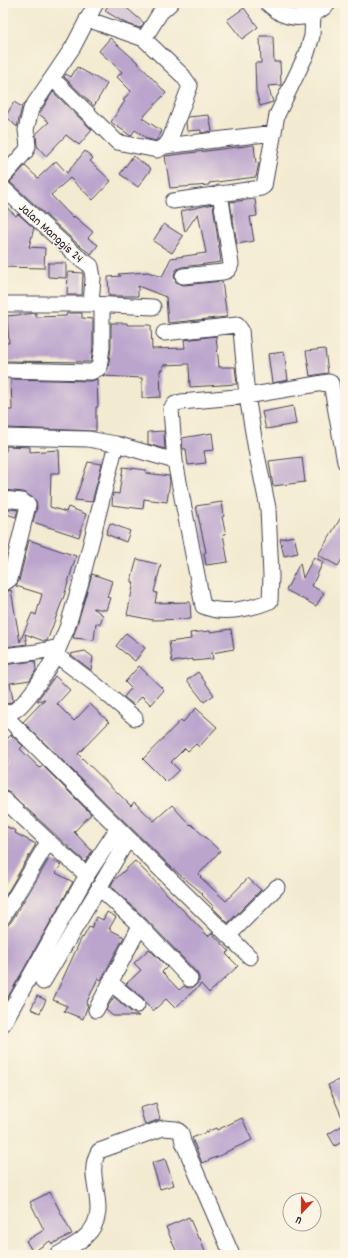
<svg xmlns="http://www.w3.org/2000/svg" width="348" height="1258" font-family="Dekko,sans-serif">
	<rect width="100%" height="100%" fill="#fcf5e5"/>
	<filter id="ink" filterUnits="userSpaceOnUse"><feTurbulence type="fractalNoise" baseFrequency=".025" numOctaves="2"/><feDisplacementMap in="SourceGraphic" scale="8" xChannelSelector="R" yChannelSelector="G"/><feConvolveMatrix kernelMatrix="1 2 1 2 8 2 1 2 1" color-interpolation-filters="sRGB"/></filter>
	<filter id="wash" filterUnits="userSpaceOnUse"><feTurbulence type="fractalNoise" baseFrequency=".012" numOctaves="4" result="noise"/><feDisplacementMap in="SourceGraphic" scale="16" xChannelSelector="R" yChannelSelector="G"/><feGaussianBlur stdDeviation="0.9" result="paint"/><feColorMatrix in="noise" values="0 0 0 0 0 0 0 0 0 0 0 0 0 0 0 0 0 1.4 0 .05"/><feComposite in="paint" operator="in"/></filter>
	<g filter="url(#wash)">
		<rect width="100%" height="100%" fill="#f3ebd1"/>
		<g id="blocks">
			<path fill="#bba5cd" d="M109 3H121L144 23 140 28 125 23 105 11Z
				M244 8 258 27 242 39 227 20Z
				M260 36H273L274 62H280L281 85 268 86 273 102 260 106 256 92 255 63H261Z
				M110 38 136 61 166 93 142 118 162 131 156 141 148 139 135 130 131 136 111 122 125 101 123 100 131 91 117 77 122 72 99 51Z
				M77 67 107 84 94 106 64 77 66 74 71 77Z
				M53 92 92 130 79 145 66 135 46 156 37 146 36 134 49 122 39 114Z
				M14 102 22 107 17 127 6 116Z
				M209 115 212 131 201 133V130L187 131 186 122 188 117Z
				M254 145 256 163 259 162 256 177 209 183V185L170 188 165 156Z
				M85 151 93 158 90 161 111 181 93 200 70 178 51 195 73 218 74 216 93 232 88 238 98 245 91 254 81 247 10 182 25 166 38 178 56 161 67 173Z
				M133 156 151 169 138 187 120 174Z
				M255 199 257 216 250 217 254 241 237 244 230 202Z
				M3 204 16 216 18 214 34 228 29 247 45 248 44 268 3 267Z
				M213 204 221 262 182 267 177 269 175 272 174 277 176 282 180 284 184 285 222 281 227 317 168 323 166 297 138 286V296H109L108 277 121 276 118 274 148 272 162 277 171 258 206 253 198 213 185 232 181 211Z
				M164 224 183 236 172 253 153 241Z
				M48 263H66V278L48 277Z
				M68 272 83 273 82 295H67Z
				M36 313V317L66 316 67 313H82V318L93 319V347L91 362 4 361V343H9L7 316Z
				M111 323H127V325H151L152 349 185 348 184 340 216 336 219 367H235L237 384 190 387 189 364 163 365V370H160L161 397 142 398V378L103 376 108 369 111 348Z
				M325 349 328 373 310 376 306 351Z
				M284 352 288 380 272 383 268 354Z
				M11 379 91 381 97 379 98 407H96V431L6 428V410H12Z
				M293 406 296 424 266 429 262 412Z
				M164 431 165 449 148 444V432Z
				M212 433 214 450 204 451 206 463 188 465 186 449H183L182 438Z
				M6 446 30 447V452L59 450 60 473H51L50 507 66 512 68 507 86 514 79 537 33 522 37 507 36 501 33 498 23 492 3 490V451H6Z
				M302 457 305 482 273 486 269 461Z
				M88 462 102 464 92 502 75 500Z
				M123 467 146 470V473L169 476 170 481 167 502 144 499 143 509 112 505 113 493 119 494Z
				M222 502 224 516 222 517 226 534H223L228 562 206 565 204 553 206 552 196 506Z
				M3 508 18 510 16 517 3 513Z
				M345 511V554L338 566 318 555Z
				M110 523 130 531 126 542 106 534Z
				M294 536 298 553 284 556 280 539Z
				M29 540 76 556 64 596 47 641H44L25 634 27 644 4 647 3 640V593L11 590 20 642 32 613 36 615 42 594 16 586 19 581Z
				M314 557 323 562 312 586 324 593 316 606 286 590 300 563 303 578Z
				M137 559 161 565 154 592 157 593 155 603 190 602 191 619 153 620 127 615 134 582H132V577Z
				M92 574 112 581 107 597 110 598 106 610 93 608 103 615 100 624 96 623 94 640 73 638Z
				M231 629 234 649 212 653 213 659 193 661V659L172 662 169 642 191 639 190 633 210 631V632Z
				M126 633 145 648 135 661 116 646Z
				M85 651 93 657 91 670 70 654Z
				M35 661 36 670 30 680 10 683 13 700 10 703 3 705V665Z
				M139 666 164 690 151 705 142 696 134 705 124 697 131 688 125 682Z
				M198 672 214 695 204 702 187 680Z
				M55 676 70 690 57 704 74 721 90 704 109 722 78 754 131 806 134 802 154 821 172 805 190 825 191 824 220 851 199 874 201 876 200 877 226 901 248 878 261 890 228 923 212 907 213 906 202 895 203 894 172 868 23 722 45 699 37 701Z
				M196 708 217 727 199 747 196 744 188 751 185 748 171 762 179 770 166 782 143 759 181 720 183 722Z
				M3 734 8 738 11 735 23 746 20 749 40 768 43 766 91 814 74 832 92 851 85 862 9 792 3 790V767L8 762 3 757Z
				M3 825 16 831 15 833 36 844 3 900Z
				M49 859 61 865 56 873 73 882 3 1006V926L8 925 11 922Z
				M135 861 208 936 212 933 229 951 226 954 238 966 209 993 201 984 175 1008 166 999 153 1011 146 1004 143 998 126 984 141 970 134 963 149 949 167 967 162 972 179 990 184 986 188 988H192L196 985 199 981V977L197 973 147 920 111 886 113 881Z
				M107 912 116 917 109 929 124 937 101 980 98 978 86 1004 88 1005 83 1019 64 1011 67 1006 53 1000 82 937 83 938 89 927 91 928 97 917 103 920Z
				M37 996 46 1000 40 1013 31 1009Z
				M114 997 131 1012 139 1016H113L106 1010Z
				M345 1077V1124L328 1085Z
				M156 1103 160 1119 145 1125 140 1108Z
				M242 1118 252 1140 226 1152V1153L202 1163 192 1138 216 1128 217 1130Z
				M345 1124V1140L335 1146 328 1134Z
				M165 1159 174 1185 160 1189 152 1163Z
				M50 1192 72 1234 52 1244 50 1241 33 1252 26 1241 44 1230 30 1202Z
				M189 1217 198 1238H200L206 1255H178L174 1246 166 1227Z"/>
		</g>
	</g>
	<g filter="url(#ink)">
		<use href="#blocks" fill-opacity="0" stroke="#414052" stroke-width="1"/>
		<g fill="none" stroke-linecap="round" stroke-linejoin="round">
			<defs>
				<path id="street" d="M267 3C272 7 277 12 282 14 300 22 317 15 329 3
					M87 19 144 39 183 76 190 86 170 139 165 146
					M144 39 160 13 171 3
					M52 78 117 142 157 150 165 146 274 133
					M3 177 26 151 28 146 26 130 31 109 73 47 96 3
					M3 188 78 257 91 266 93 278 91 304
					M173 201 261 188 264 186 277 115 307 53 312 36 313 15
					M183 276 223 272C228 271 230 269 231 264L220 193
					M3 304H91L153 307
					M164 333 237 325 241 330 247 396 256 450 268 508 271 576 270 601C251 609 222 615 203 606L175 461
					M3 370 91 372 99 368 102 348V305
					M3 437 88 439 116 444 81 582 67 628 59 647 37 652 3 656
					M116 444 175 461 171 409 175 404 181 402 247 396 329 382 331 383 345 462
					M3 499 22 501 28 505 10 579 3 584
					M56 655 96 685 135 718
					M3 714 118 828 87 875
					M3 714C7 713 12 712 15 710 28 702 54 661 59 647
					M3 799 60 852 87 875 3 1024
					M118 828 250 957
					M3 917 48 842
					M140 926 190 979
					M228 936 277 887
					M43 982 128 839
					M110 982 137 1005
					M96 1010 140 926 99 887
					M57 1255C67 1249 78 1244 86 1236 114 1210 82 1177 99 1151L163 1128 176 1129 181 1133 183 1142 232 1255"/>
			</defs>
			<use href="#street" stroke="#414052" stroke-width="17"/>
			<use href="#street" stroke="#fff" stroke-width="15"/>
		</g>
	</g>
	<g text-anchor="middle" stroke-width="3" stroke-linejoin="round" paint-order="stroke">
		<g font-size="13" fill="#22223b" stroke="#fcf5e5">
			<text transform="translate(52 232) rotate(42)" y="5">Jalan Manggis 24</text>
		</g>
	</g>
	<rect width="348" height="1258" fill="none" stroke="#fcf5e5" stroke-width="16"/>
	<g transform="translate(302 1212) rotate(202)"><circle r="19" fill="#fcf5e5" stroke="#a5a1a1"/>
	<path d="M0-3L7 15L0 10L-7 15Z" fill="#c8321e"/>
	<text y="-6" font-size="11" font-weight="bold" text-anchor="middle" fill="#22223b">U</text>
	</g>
</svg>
